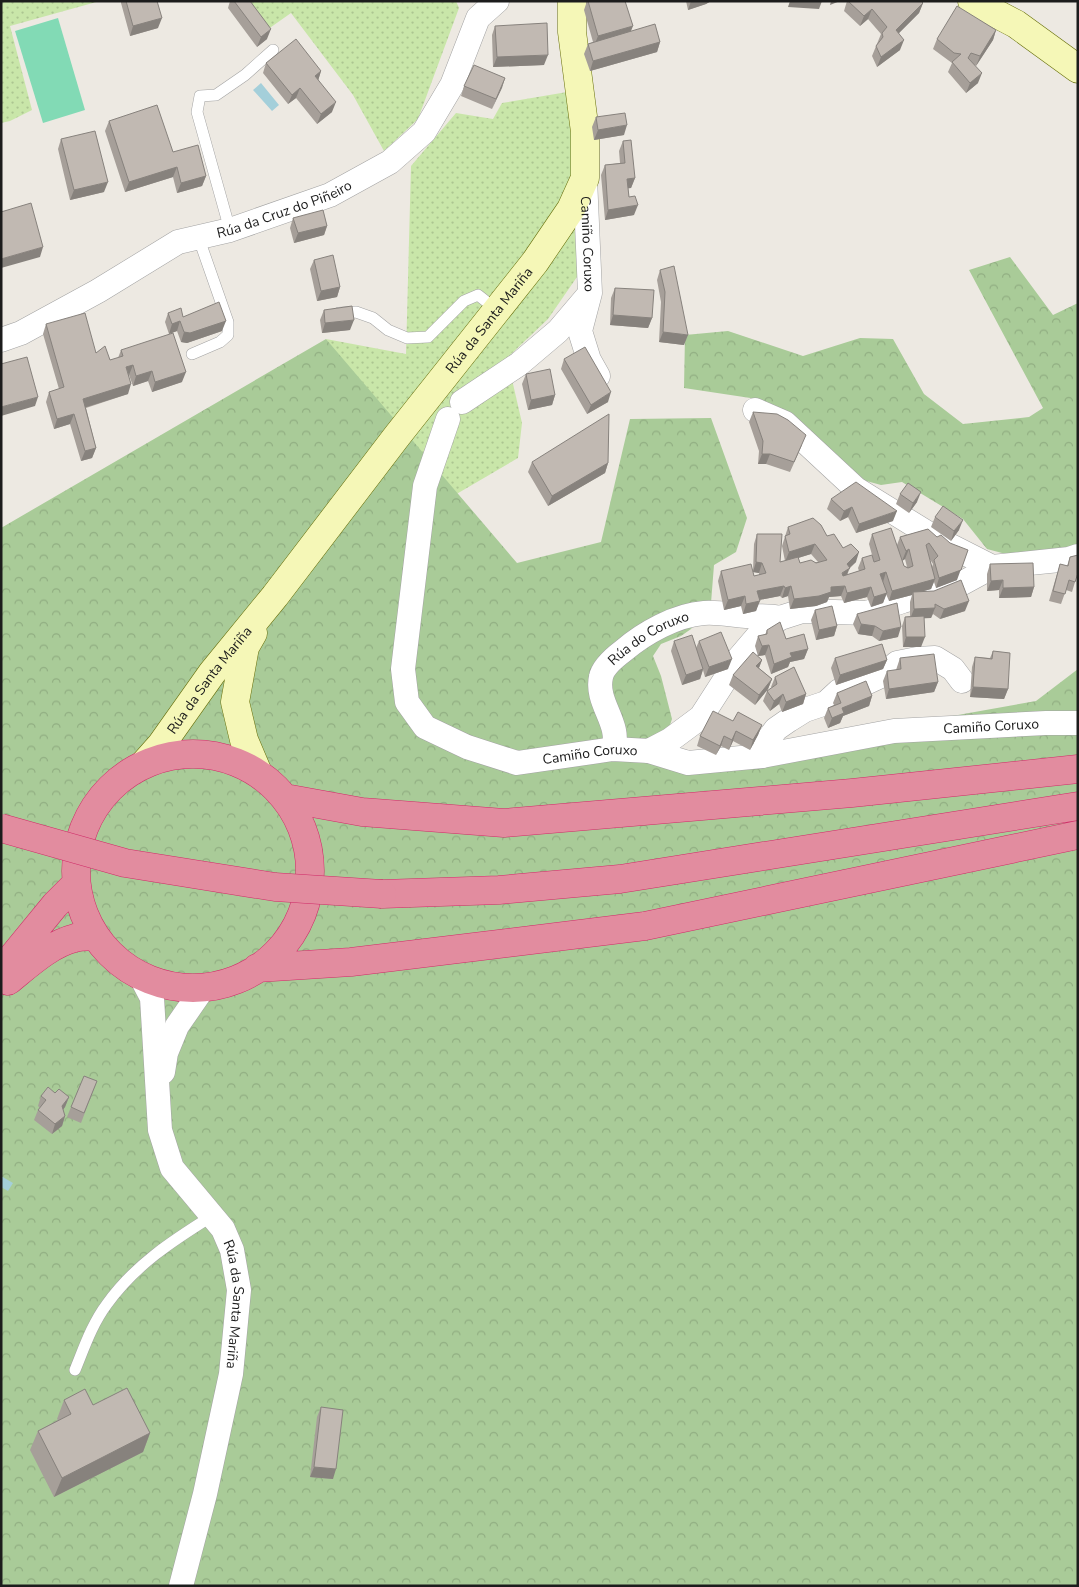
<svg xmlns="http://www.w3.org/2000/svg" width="1079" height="1587" font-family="'Nunito Sans',sans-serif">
	<defs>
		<pattern id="grass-dots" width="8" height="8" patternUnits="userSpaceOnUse" patternTransform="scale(1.25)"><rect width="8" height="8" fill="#c9e6a9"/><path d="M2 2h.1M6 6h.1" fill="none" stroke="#acc591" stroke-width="1.8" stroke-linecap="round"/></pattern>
		<pattern id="forest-crowns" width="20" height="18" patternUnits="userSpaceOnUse" patternTransform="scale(1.25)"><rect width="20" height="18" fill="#a9cb98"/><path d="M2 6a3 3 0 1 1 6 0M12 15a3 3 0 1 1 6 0" fill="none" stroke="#91ae82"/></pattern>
	</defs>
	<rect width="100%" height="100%" fill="#ede9e2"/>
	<path fill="url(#grass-dots)" d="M1 1H100L10 26 32 110 10 121 1 123Z
		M242 1H456L459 8 418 119 384 151 353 95 291 13 264 32Z
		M579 90 588 261 548 319 507 358 522 423 518 458 448 499 326 339 406 354 411 166 456 113 493 119 502 103Z"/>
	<path fill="url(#forest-crowns)" d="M1010 257 1053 315 1078 303V547L1017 557 987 549 963 519 902 482 881 485 859 479 757 399 684 388 685 335 728 331 803 356 860 338 893 339 924 394 963 424 1029 417 1043 408 969 270Z
		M326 339 517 563 601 542 630 419 711 418 747 518 736 552 714 565 711 603 691 629 681 636 661 644 653 656 661 676 672 719 668 731 690 763 1036 701 1078 669V1586H1V528Z"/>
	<path fill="#82dab5" d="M58 18 85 110 43 123 15 31Z"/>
	<path fill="#a4cfda" d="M261 83 279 105 272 111 253 90Z
		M1 1176 13 1183 8 1191 1 1187Z"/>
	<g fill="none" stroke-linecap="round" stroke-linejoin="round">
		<defs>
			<path id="lane" d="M230 230 197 112 200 96 216 95 245 75 273 50
				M339 313 356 312 373 318 388 330 407 338 428 337 464 301 478 295 497 310
				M192 354 220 342 228 335V322L199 239
				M75 1370C84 1348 92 1324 107 1304 135 1265 172 1241 212 1216"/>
			<g id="street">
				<path id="s1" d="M585 178 590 293 580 331 589 360 598 376"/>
				<path id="s2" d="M1 340 21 333 98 291 178 242 230 230 330 195 390 162 424 132 452 85 478 18 497 1"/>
				<path d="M462 402 519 364 558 331 586 298"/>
				<path d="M755 410 785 423 856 489 937 539 992 567 1069 559 1078 556"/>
				<path id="s3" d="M448 419 425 486 403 669 407 702 425 727 467 747 517 763 613 749 649 751 688 763 762 756 894 731 1046 723H1078"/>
				<path id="s4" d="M613 749C622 724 595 703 601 677 603 667 615 657 623 651 644 633 676 615 704 613 719 612 732 615 746 616 758 617 768 615 780 618"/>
				<path d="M649 751 670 740 701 717 739 658 762 631 780 618 802 611 867 613 903 601 957 586 992 567"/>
				<path d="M762 756 767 741 776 729 789 720 805 710 826 703 839 691 850 684 868 682 883 675 897 663 917 659 935 658 953 669 962 681"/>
				<path id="s5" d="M140 975 152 998 160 1130 172 1168 223 1229 232 1250 239 1290 231 1374 205 1494 181 1586"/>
				<path d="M163 1072 166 1053 177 1026 204 987"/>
			</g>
			<g id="secondary">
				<path d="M972 1 1016 24 1078 69"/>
				<path d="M253 633 245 647 235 702 244 740 258 773"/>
				<path id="s6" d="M145 763 161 745 212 673 275 596 397 436 535 262 571 209 585 178V132L572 32V1"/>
			</g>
			<path id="highway" d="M76 871a117 117 0 1 1 234 0a117 117 0 1 1-234 0Z
				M285 798 362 812 504 823 852 793 1078 769
				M382 894 499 890 620 879 1078 806
				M257 968 351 962 645 926 1078 835
				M1 971 55 905 76 884
				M8 981C28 965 50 944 75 938 81 936 89 937 95 936"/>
		</defs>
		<use href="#lane" stroke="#a3a3a3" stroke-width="12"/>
		<use href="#street" stroke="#a3a3a3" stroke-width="25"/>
		<use href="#secondary" stroke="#666e09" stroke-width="29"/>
		<use href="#highway" stroke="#d02a68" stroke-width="29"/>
		<use href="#lane" stroke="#fff" stroke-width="11"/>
		<use href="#street" stroke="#fff" stroke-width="24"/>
		<use href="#secondary" stroke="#f5f7b7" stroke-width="28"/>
		<use href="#highway" stroke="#e28c9f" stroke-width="28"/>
		<defs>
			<path id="highway-bridge" d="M1 828 125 863 275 887 382 894"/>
		</defs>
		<use href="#highway-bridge" stroke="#d02a68" stroke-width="29" stroke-linecap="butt"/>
		<use href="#highway-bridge" stroke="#e28c9f" stroke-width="28"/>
	</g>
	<path fill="#a69f99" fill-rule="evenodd" d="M121 1H157L158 28 130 36 121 3Z
		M230 1H250L267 39 257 47 228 8Z
		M587 1H625L631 31 660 42 657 52 590 71 584 54 588 44 593 42 584 10Z
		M686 1H711L706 4 688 10Z
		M847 1H921L923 3 919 13 899 33 900 50 877 67 872 56 881 34 868 19 860 26 844 11Z
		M495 26 544 65 493 67 492 35Z
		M996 30 993 40 976 66 975 65 978 83 966 93 948 72 952 63 933 49 937 39Z
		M266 63 321 71 318 80 332 112 317 124 296 98 288 104 263 73Z
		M505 78 492 109 461 96 464 86Z
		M596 117 624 135 594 140 592 127Z
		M109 121 173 152 206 176 202 186 177 193 173 177 125 192 105 131Z
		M61 139 104 192 70 200 58 149Z
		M623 141 635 178 631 188H628L629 197 634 215 605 220 601 175 605 165 620 163 619 151Z
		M293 218 327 226 324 235 294 243 290 228Z
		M314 260 340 287 337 297 317 301 310 269Z
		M660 270 684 345 659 342 661 302 657 280Z
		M615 288 652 318 648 328 610 325 611 298Z
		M324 310 350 330 322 333 320 320Z
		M168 313 183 317 222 331 187 343 181 342 177 331 169 334 165 322Z
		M46 324 110 360 118 358 121 350 182 382 152 392 148 381 133 386 129 375 128 394 86 408 96 448 92 458 81 461 70 424 54 429 46 402 49 392 59 389 43 334Z
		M564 359 608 402 587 414 561 369Z
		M526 374 555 395 552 405 528 410 522 384Z
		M753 412 802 445 790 472 766 464H758L759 451 749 422Z
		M532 462 608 463 605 473 548 506 528 472Z
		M900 494 917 502 909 513 896 504Z
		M831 499 893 521 856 533 848 517 840 521 827 509Z
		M935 517 959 530 951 541 931 527Z
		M788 527 827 536 843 548 856 562 850 568 847 575 859 571 858 568 862 558 874 562 869 544 872 534 897 545 900 537 928 529 957 580 936 588 934 582 931 589 924 591 965 611 940 619 933 614 931 618H924L921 647H903L902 626 905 617 910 616V602L912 595 889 601 886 594 883 603 871 607 867 597 844 603 841 596 829 597 827 602 816 606 790 609 788 596 782 598 780 596 759 600 756 611 743 614 741 606 724 610 718 581 721 571H753L754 544 757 534 780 562 785 561 782 546ZM811 554 818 562 800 563 798 558ZM929 558 933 564 932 567ZM905 559 907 567 904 566 902 561ZM753 572 759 573V575L754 576Z
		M1070 557 1075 582 1072 592 1066 590 1061 604 1049 601 1060 564 1067 566Z
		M990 564 1034 587 1031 597 999 598V590L987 591V574Z
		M815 610 837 626 834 636 816 640 811 620Z
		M857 614 898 637 879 641 872 636 858 634 853 624Z
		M767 630 808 649 804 659 790 662 788 667 771 674 765 655 758 656 755 646 758 636 765 635Z
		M674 641 696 648 699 641 728 669 705 677 703 670 700 679 682 685 671 651Z
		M993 651 1008 689 1004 699 970 697 972 667 975 657 990 658Z
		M835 658 887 660 883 669 836 685 831 668Z
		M900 658 938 682 934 692 886 699 883 681 887 671 896 670Z
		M762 660 759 668 772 679 768 689 755 705 729 685 733 675Z
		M775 677 806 694 803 704 782 712 779 704 770 711 763 701 767 691 772 688 771 687Z
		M837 693 872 696 869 706 843 716 840 723 828 728 824 718 828 708 834 705 833 703Z
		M733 721 762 725 758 735 750 750 733 741 729 750 721 746 716 755 697 746 700 736Z
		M97 1081 81 1123 67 1117 71 1107Z
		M55 1093 69 1097 65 1107 63 1110 65 1116 62 1126 52 1134 34 1120 38 1110 40 1108 38 1106 41 1096Z
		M64 1400 93 1405 150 1433 143 1452 54 1497 30 1450 38 1431 58 1420 57 1419Z
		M321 1407 333 1479 310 1477 317 1417Z"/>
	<path fill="#87827d" d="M691 1H711L706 4 688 10Z
		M790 1H822L819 9 788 7Z
		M831 1H840L830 5Z
		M923 3 919 13 892 40 896 30Z
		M872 9 868 19 860 26 864 16Z
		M162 18 158 28 130 36 133 26Z
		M633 26 629 36 594 46 598 36Z
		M271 29 267 39 257 47 261 37Z
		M996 30 993 40 976 66 980 56Z
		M904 40 900 50 877 67 881 57Z
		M660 42 657 52 590 71 593 61Z
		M548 55 544 65 493 67 497 57Z
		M321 71 318 81 315 76Z
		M982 73 978 83 966 93 970 83Z
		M505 78 502 88 492 109 496 99Z
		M300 88 296 98 288 104 292 95Z
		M336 102 332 112 317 124 321 114Z
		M627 125 624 135 594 140 598 130Z
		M177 167 173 177 125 192 129 182Z
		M206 176 202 186 177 193 181 183Z
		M635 178 631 188 624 189 627 179Z
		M108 182 104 192 70 200 74 190Z
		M638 205 634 215 605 220 608 210Z
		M327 226 324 235 294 243 298 233Z
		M43 247 40 257 1 268V259Z
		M340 287 337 297 317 301 321 291Z
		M613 315 652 318 648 328 610 325Z
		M354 320 350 330 322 333 325 323Z
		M180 321 177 331 169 334 172 324Z
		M226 321 222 331 187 343 181 342 184 332Z
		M663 332 688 335 684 345 659 342Z
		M133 365 129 375 126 367Z
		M152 371 148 381 133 386 136 376Z
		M186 372 182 382 152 392 155 382Z
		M131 384 128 394 80 409 83 399Z
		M611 392 608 402 587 414 591 405Z
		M555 395 552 405 528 410 531 400Z
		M38 397 35 406 1 416V407Z
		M74 414 70 424 54 429 57 419Z
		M96 448 92 458 81 461 85 451Z
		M762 454H770L766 464H758Z
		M608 463 605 473 548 506 552 496Z
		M921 492 917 502 909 513 913 503Z
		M852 507 848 517 840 521 844 511Z
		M897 511 893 521 856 533 859 524Z
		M963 520 959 530 951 541 954 531Z
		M815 544 811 554 785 562 789 552Z
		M909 549 905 559 902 561 906 551Z
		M968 550 957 580 936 588 939 578Z
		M859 552 856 562 849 568 846 578 839 583 847 564Z
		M756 562 762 563 759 573 753 572Z
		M886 572 883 582 880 574Z
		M935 579 931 589 913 594V592L912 595 889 601 892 591Z
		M1003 580 999 590 987 591 991 581Z
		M784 586 780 596 754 601 757 591Z
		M791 586 788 596 782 598 785 588Z
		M845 586 841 596 829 597 827 602 816 606 790 609 794 599 831 587Z
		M871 587 867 597 844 603 847 593Z
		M1034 587 1031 597 999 598 1003 588Z
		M887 593 883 603 871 607 874 597Z
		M745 596 741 606 724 610 728 600Z
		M760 601 756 611 743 614 746 604Z
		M969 601 965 611 940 619 944 609Z
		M935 608 931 618 910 619 914 609Z
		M861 624 875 626 872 636 858 634Z
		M837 626 834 636 816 640 819 630Z
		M901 627 898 637 879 641 883 631Z
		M906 637H925L921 647H903Z
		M769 645 765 655 758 656 762 646Z
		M808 649 804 659 790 662 788 667 771 674 774 664 790 653Z
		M732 659 728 669 705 677 709 667Z
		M762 660 758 670 756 666Z
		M887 660 883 669 836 685 840 675Z
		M703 669 700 679 682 685 686 675Z
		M772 679 768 689 755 705 759 695Z
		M938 682 934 692 886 699 889 689Z
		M973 687 1008 689 1004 699 970 697Z
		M783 694 779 704 770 711 774 701Z
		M806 694 803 704 782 712 786 702Z
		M872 696 869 706 843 716 840 723 828 728 832 718 842 708Z
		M762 725 758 735 750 750 753 740Z
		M736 731 733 741 729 750 732 740Z
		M724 736 721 746 716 755 720 746Z
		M69 1097 65 1107 58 1116 62 1106Z
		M65 1116 62 1126 52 1134 55 1124Z
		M150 1433 143 1452 54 1497 62 1478Z
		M314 1467 336 1469 333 1479 310 1477Z"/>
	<path fill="#c1b9b2" stroke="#87827d" d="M126 1H157L162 18 133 26Z
		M234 1H250L271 29 261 37Z
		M588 1H625L633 26 598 36Z
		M848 1H921L923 3 896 30 904 40 881 57 876 46 883 37 882 33 887 27 872 9 864 16Z
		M957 6 996 30 980 56 971 53 968 58 982 73 970 83 952 62 961 54 954 53 937 39Z
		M547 23 548 55 497 57 495 26Z
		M655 24 660 42 593 61 588 44Z
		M296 39 321 71 315 76 336 102 321 114 300 88 292 95 266 63Z
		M474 65 505 78 496 99 464 86Z
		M157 105 173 152 198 145 206 176 181 183 177 167 129 182 109 121Z
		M625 113 627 125 598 130 596 117Z
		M95 131 108 182 74 190 61 139Z
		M631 140 635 178 627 179 629 197 635 196 638 205 608 210 605 165 625 163 623 141Z
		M31 203 43 247 1 259V212Z
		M323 210 327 226 298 233 293 218Z
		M333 255 340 287 321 291 314 260Z
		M674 266 688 335 663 332 665 292 660 270Z
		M615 288 654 290 652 318 613 315Z
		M219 302 226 321 190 333 184 332 180 321 172 324 168 313 181 308 183 317Z
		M352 306 354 320 325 323 324 310Z
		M85 313 96 353 105 346 110 360 123 356 121 350 173 333 186 372 155 382 152 371 136 376 133 365 126 367 131 384 83 399 96 448 85 451 74 414 57 419 49 392 64 387 46 324Z
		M585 347 611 392 591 405 564 359Z
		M27 357 38 397 1 407V364Z
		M550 369 555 395 531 400 526 374Z
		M753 412 777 414 788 420 806 435 794 462 770 454H762L763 441Z
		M609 414 608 463 552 496 532 462Z
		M856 482 897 511 859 524 852 507 844 511 831 499Z
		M908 483 921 492 913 503 900 494Z
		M943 506 963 520 954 531 935 517Z
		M813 518 821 525 827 536 834 534 843 548 851 544 859 552 847 564 850 568 842 573 843 576 865 569 862 558 872 555 874 562 880 560 872 534 891 528 904 566 908 568 913 566 909 549 906 551 900 537 928 529 937 537 941 535 950 543 968 550 961 570 939 578 934 560 938 556 929 543 926 545 935 579 892 591 886 572 880 574 887 593 874 597 871 587 847 593 845 586 831 587V592L819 596 794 599 791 586 785 588 784 586 757 591 760 601 746 604 745 596 728 600 721 571 751 564 754 576 766 573 762 563 756 562 757 534H782L780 562 798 557 800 563 811 560 816 563 827 560 815 544 789 552 785 536 790 534 788 527Z
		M1078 555V573L1075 582 1069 580 1065 594 1053 591 1060 564 1068 566 1070 557Z
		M1033 563 1034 587 1003 588V580L991 581 990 564Z
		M961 580 969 601 944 609 935 604V608L914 609 913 592 934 591Z
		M897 603 901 627 883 631 875 626 861 624 857 614Z
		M832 606 837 626 819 630 815 610Z
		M924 616 925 637H906L905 617Z
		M780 622 786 639 804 634 808 649 790 653 792 657 774 664 769 645 762 646 758 636 767 634V630Z
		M721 632 732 659 709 667 699 641Z
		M692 635 703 669 686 675 674 641Z
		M882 644 887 660 840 675 835 658Z
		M993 651 1010 653 1008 689 973 687 975 657 992 659Z
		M753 652 762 660 756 666 772 679 759 695 733 675Z
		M934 654 938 682 889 689 887 671 901 669 900 658Z
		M794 667 806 694 786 702 783 694 774 701 767 691 777 684 775 677Z
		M866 681 872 696 842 708 844 713 832 718 828 708 841 703 837 693Z
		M713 711 733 721 738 712 762 725 753 740 736 731 732 740 724 736 720 746 700 736Z
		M84 1076 97 1081 84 1113 71 1107Z
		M48 1087 55 1093 59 1089 69 1097 62 1106 65 1116 55 1124 38 1110 46 1100 41 1096Z
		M127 1388 150 1433 62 1478 38 1431 71 1414 64 1400 85 1389 93 1405Z
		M321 1407 343 1410 336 1469 314 1467Z"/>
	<g text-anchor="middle" stroke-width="4" stroke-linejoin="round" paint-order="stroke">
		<g font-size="14" fill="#1c1c1c" stroke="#fff">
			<text dy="5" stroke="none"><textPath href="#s2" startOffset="314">Rúa da Cruz do Piñeiro</textPath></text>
			<text dy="5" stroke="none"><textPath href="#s1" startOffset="66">Camiño Coruxo</textPath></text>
			<text dy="5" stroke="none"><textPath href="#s6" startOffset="561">Rúa da Santa Mariña</textPath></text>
			<text dy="5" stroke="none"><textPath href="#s4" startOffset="138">Rúa do Coruxo</textPath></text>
			<text dy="5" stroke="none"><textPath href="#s6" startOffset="105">Rúa da Santa Mariña</textPath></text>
			<text dy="5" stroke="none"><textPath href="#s3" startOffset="898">Camiño Coruxo</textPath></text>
			<text dy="5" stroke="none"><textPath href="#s3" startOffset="492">Camiño Coruxo</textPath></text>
			<text dy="5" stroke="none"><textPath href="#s5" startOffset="355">Rúa da Santa Mariña</textPath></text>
		</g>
	</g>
	<rect width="1079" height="1587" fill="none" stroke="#1c1c1c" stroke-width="5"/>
</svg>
